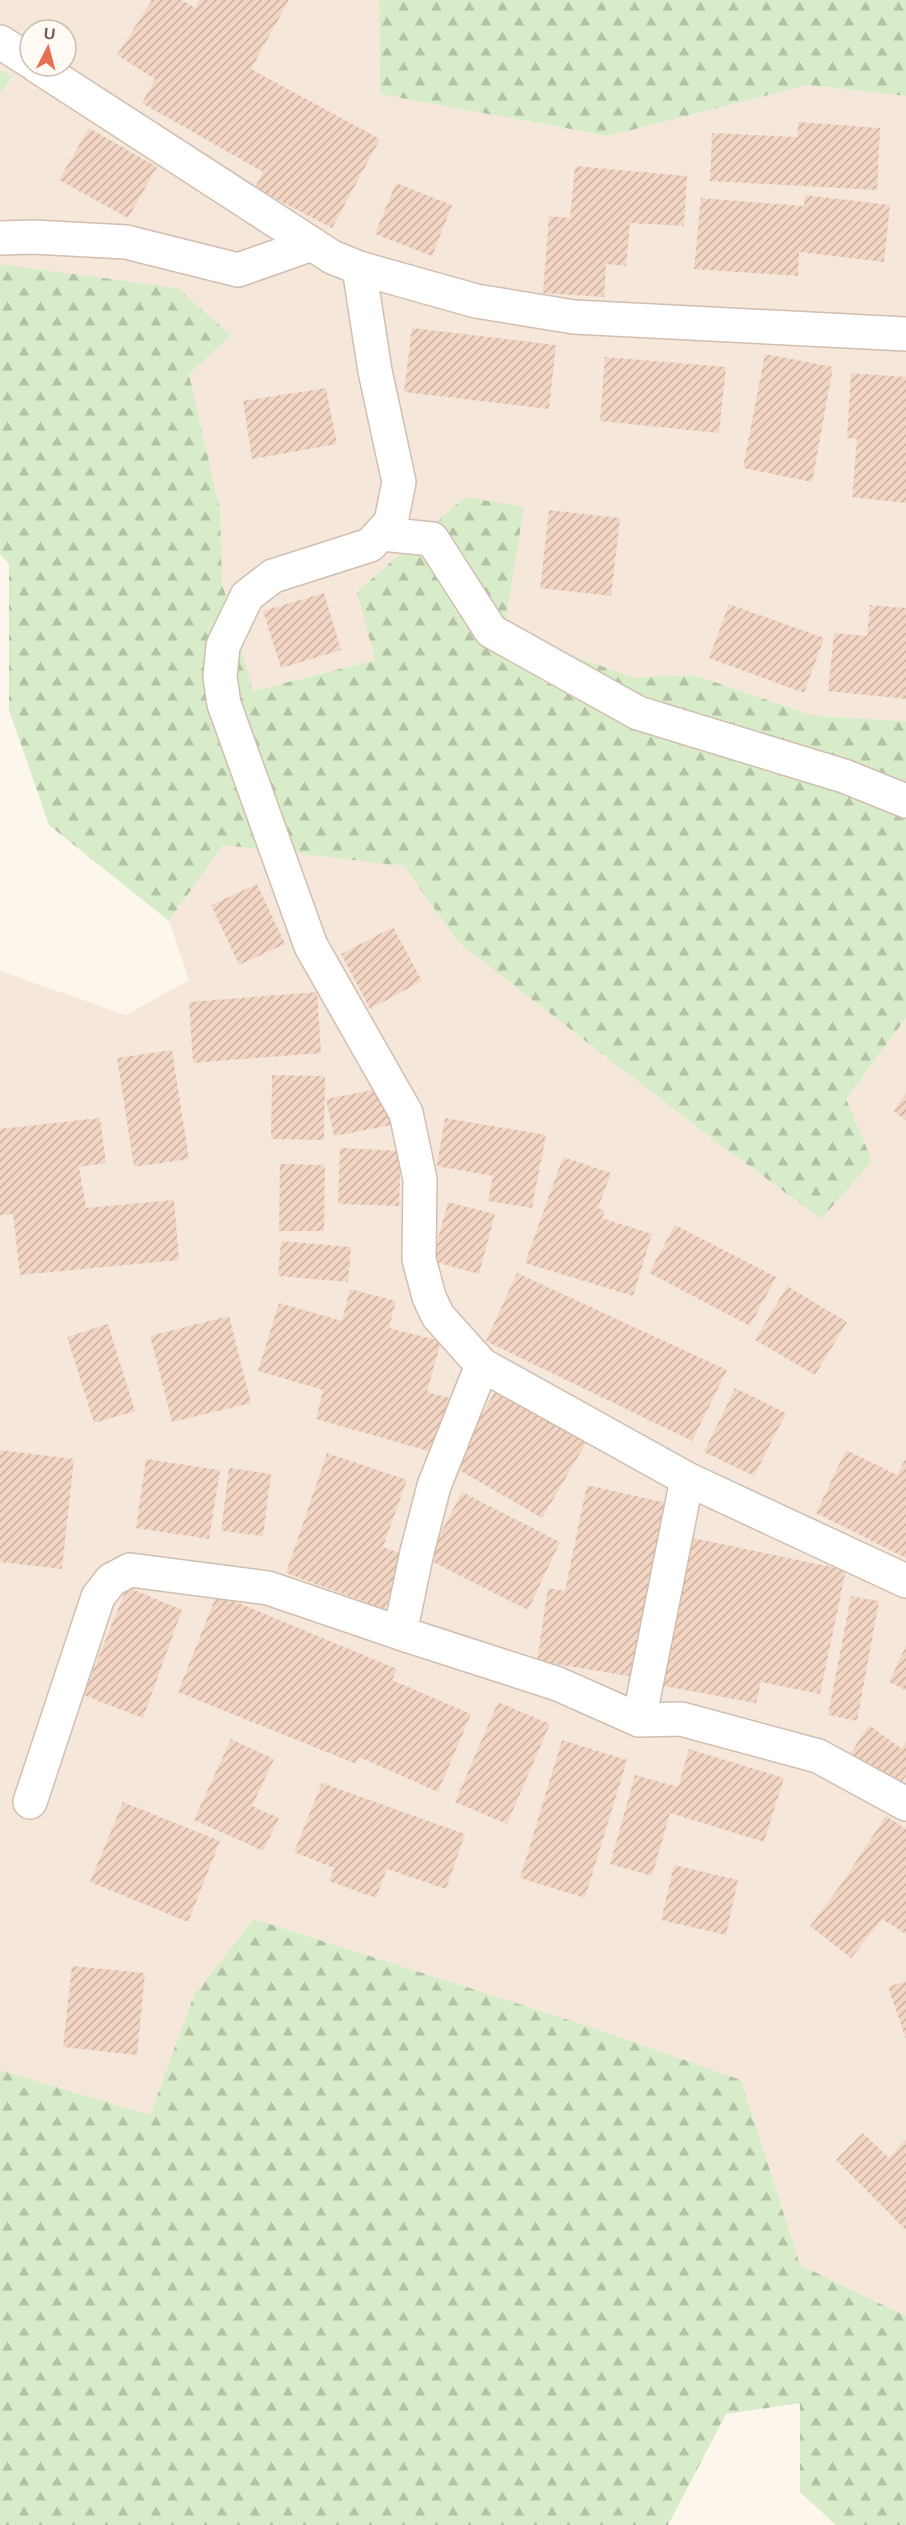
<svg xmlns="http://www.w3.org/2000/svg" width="906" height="2525" viewBox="0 0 906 2525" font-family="Arial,sans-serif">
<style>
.residential{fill:#f5e8da;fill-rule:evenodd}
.forest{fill:url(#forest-firs)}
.building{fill:url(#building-hatch)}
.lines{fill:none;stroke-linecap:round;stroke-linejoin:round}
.minor-casing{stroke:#d1beb0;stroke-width:36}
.tertiary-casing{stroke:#d1beb0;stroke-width:36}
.minor{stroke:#fff;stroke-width:33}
.tertiary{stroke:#fff;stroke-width:33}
</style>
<defs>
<pattern id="forest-firs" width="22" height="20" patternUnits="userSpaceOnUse" patternTransform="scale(1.5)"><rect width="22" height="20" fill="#d8ecc9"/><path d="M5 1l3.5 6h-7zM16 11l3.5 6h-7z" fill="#b4c2a5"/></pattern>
<pattern id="building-hatch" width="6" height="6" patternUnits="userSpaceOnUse" patternTransform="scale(1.5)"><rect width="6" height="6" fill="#f3d5c3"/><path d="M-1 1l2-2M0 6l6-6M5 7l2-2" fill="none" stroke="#cab0a1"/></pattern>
</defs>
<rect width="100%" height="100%" fill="#fdf6ec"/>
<!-- residential -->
<path class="residential" d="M0,0H379L380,94L607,136L808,85L906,96V721L814,716L694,675L640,679L375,660L252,691L222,583L220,510L189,374L177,288L0,264V93L13,76L0,70ZM30,30H66V66H30Z
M223,845L404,866L459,943L711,1138L821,1219L846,1099L906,1018V2316L800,2265L741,2080L591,2027L254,1919L194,1995L150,2115L0,2070V971L126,1015L189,980L169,921Z"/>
<!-- forest -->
<path class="forest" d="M379,0H906V96L808,85L608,136L380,94Z
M0,70L13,76L0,93Z
M0,264L177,288L231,335L189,374L220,510L222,583L253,691L375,660L357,592L465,497L524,507L504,631L635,678L694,675L814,716L906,721V1018L846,1099L872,1161L821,1219L711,1138L459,943L404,866L223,845L169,921L49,825L9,710V564L0,554Z
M254,1919L591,2027L741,2080L800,2265L906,2316V2525H836L800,2492V2403L726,2414L668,2525H0V2070L150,2115L194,1995Z"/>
<!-- building -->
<path class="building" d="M152,0H182L195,8L199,0H289L251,69L380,139L332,228L255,188L263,172L142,103L155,79L117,55Z
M798,122L880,128L877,190L710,181L712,133L797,137Z
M89,128L157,167L128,218L59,180Z
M575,166L687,176L684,226L630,223L626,266L606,264L604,297L543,293L549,216L570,218Z
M396,183L452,205L432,256L375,234Z
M805,195L890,205L884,262L799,252L798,276L694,269L701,198L804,206Z
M412,328L556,345L549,409L404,392Z
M765,354L833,367L812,482L743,468Z
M605,357L726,367L719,433L600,421Z
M851,373L906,377V503L852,497L857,439L847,438Z
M326,388L337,444L252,459L243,401Z
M549,510L620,518L611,596L540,588Z
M324,593L341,650L281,668L263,611Z
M729,604L824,638L804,693L709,658Z
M870,605L906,608V699L828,691L834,633L867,636Z
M257,884L285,944L239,965L211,905Z
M393,927L422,981L370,1009L341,954Z
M317,992L321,1053L193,1063L189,1002Z
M172,1050L189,1159L134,1167L117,1058Z
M272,1075L325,1076L324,1140L271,1139Z
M389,1087L396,1124L334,1136L326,1099Z
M906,1093V1120L893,1111Z
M100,1118L106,1163L79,1167L86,1208L174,1200L179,1260L20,1275L13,1214L0,1215V1129Z
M445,1118L546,1135L532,1208L488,1201L493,1176L437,1166Z
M340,1148L401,1151L399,1206L338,1204Z
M563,1157L611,1173L598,1208L605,1211L602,1218L652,1234L633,1296L525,1263Z
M280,1164L325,1165L324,1231H279Z
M448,1202L495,1214L479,1274L432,1261Z
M675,1225L776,1277L750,1326L649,1273Z
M281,1241L351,1247L348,1282L278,1276Z
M517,1273L727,1370L692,1441L486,1341Z
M787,1286L847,1322L815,1375L755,1340Z
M350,1289L396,1301L389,1328L441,1341L427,1392L453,1399L439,1454L316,1419L323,1390L258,1371L279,1303L342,1321Z
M229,1316L251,1403L172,1422L150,1336Z
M108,1324L135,1411L94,1423L67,1337Z
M501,1381L592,1433L542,1518L452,1466Z
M735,1388L786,1413L754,1476L704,1452Z
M0,1450L74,1459L62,1569L0,1562Z
M846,1450L897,1475L906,1458V1558L816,1513Z
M327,1453L407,1480L383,1547L405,1555L385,1609L286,1573Z
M146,1459L220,1470L209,1539L136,1528Z
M229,1468L271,1474L263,1536L221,1531Z
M587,1485L676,1505L641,1678L537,1661L548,1588L565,1591Z
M462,1492L560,1542L528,1610L427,1559Z
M683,1536L846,1570L820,1694L761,1682L756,1703L653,1684Z
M127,1587L182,1610L143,1718L83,1695Z
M217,1594L397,1669L392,1680L471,1714L438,1792L359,1757L356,1764L178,1692Z
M851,1596L879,1601L857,1721L828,1715Z
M906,1646V1690L889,1682Z
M498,1702L550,1724L507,1824L455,1802Z
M869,1725L902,1749L906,1741V1776L899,1786L850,1754Z
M231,1739L274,1759L252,1806L279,1818L263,1851L194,1820Z
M562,1740L627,1760L585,1898L520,1878Z
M689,1749L784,1778L764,1842L670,1813L652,1876L610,1864L635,1775L678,1787Z
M322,1783L465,1834L446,1889L387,1869L376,1898L329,1881L334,1868L294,1852Z
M123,1802L220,1841L188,1922L90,1882Z
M886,1816L906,1829V1934L882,1919L851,1958L810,1926L840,1886Z
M674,1865L738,1880L726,1935L661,1920Z
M72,1966L145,1973L137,2055L63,2047Z
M906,1981V2039L888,1987Z
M863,2133L889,2158L906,2139V2230L836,2160Z"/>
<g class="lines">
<!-- minor casing -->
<g class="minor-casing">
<path id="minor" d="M0,238L33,237L126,242L238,270L312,244
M359,268L375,371L399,482L391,522L370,545L273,576L247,596L223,646L220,677L224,704L311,946L406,1113L420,1179L419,1259L429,1297L438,1316L482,1365L687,1479L906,1581
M382,534L432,539L491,631L638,713L844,776L906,801
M482,1365L434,1486L417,1552L400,1633L558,1684L639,1720L681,1719L818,1756L906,1804
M639,1720L687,1479
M30,1802L98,1597L111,1580L130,1570L268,1588L400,1633"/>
</g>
<!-- tertiary casing -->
<g class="tertiary-casing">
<path id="tertiary" d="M0,42L30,61
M37,66L332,257L359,268L476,301L574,317L906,334"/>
</g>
<!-- minor -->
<use href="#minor" class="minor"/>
<!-- tertiary -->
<use href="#tertiary" class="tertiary"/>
</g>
<!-- north arrow -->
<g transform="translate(48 48) rotate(6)"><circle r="28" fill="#fffaf3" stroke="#cabbb1" stroke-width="1.5"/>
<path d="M0-4.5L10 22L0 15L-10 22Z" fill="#e76f51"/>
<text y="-9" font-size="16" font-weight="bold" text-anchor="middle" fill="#7a5c4d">U</text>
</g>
</svg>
